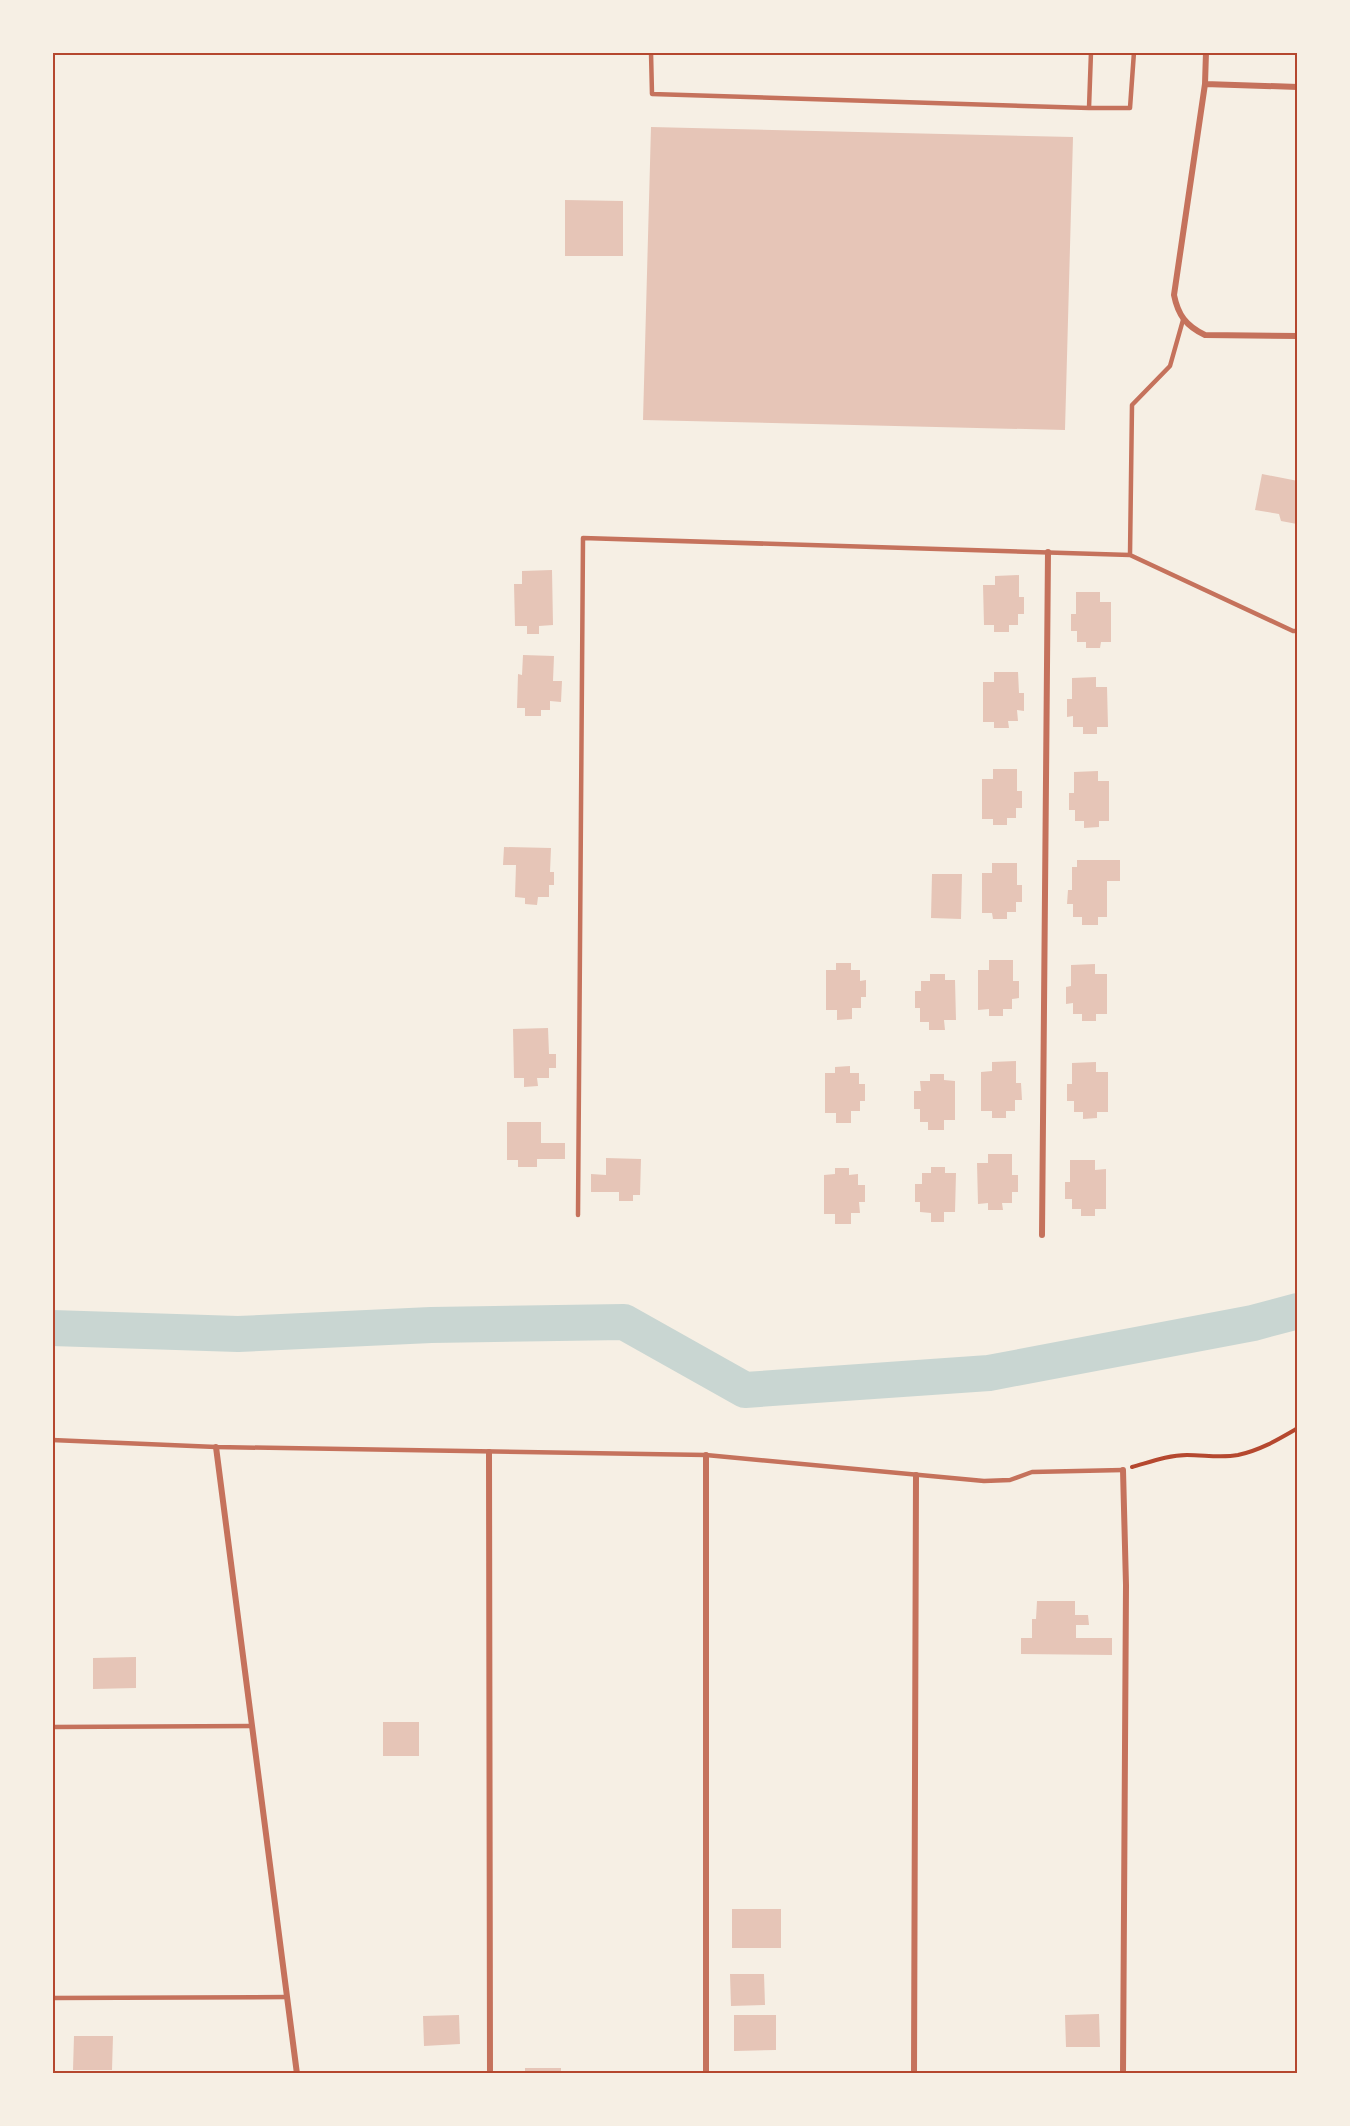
<svg xmlns="http://www.w3.org/2000/svg" width="1350" height="2126" viewBox="0 0 1350 2126" font-family="Montserrat,sans-serif">
<style>
.lines{fill:none;stroke-linecap:round;stroke-linejoin:round}
.river{stroke:#c9d6d2;stroke-width:36}
.building{fill:#e6c5b7}
.path{stroke:#b5482f;stroke-width:4}
.service{stroke:#c5725c;stroke-width:4.5}
.minor{stroke:#c5725c;stroke-width:6}
.neatline{fill:none;stroke:#b5482f;stroke-width:2}
</style>
<rect width="100%" height="100%" fill="#f6efe4"/>
<g class="lines">
<!-- river -->
<path class="river" d="M52,1328L238,1334L431,1325L624,1322L745,1390L989,1373L1253,1323L1298,1311"/>
</g>
<!-- building -->
<path class="building" d="M651,127L1073,137L1065,430L643,420Z
M565,200L623,201V256H565Z
M1262,474L1298,481L1297,524L1281,521L1279,514L1255,510Z
M552,570L553,625L539,626V634H527V626H515L514,584H522V571Z
M1019,575V597H1024V614H1018V625H1009V632H994V625H984L983,585H995V576Z
M1076,592H1100V602H1111V642H1101L1100,648H1086V642H1077V631H1071V614H1076Z
M523,655L554,656L553,681H562L561,702L550,701V710H541V716H525V708H517L518,674L522,675Z
M994,672H1018L1019,693H1024V711L1017,710L1018,721H1008L1009,728H994V722H983V682H994Z
M1096,677V687H1107L1108,727H1097V734H1083V727H1073V716L1067,717V699H1072V678Z
M993,769H1017V791H1022V808H1016V818H1007V825H993V819H982V779H993Z
M1098,771V781H1109V821H1099V827L1084,828V821H1075V810H1069V793H1074V772Z
M504,847L551,848L550,872H554V885H549V897H538L537,905L525,904V898L515,897L516,865H503Z
M1077,860H1120V881H1107V917H1098V925H1082V917H1073V904H1067L1068,890H1072V867H1077Z
M992,863H1017V885H1022V902H1016V912H1007V919H993L992,913H982V873H992Z
M932,874H962L961,919L931,918Z
M989,960H1013V981H1019V998L1012,999V1009H1003V1016H989V1009L978,1010V970H989Z
M836,963H851V970H860V981L866,980V997H861V1008H852V1019L837,1020V1010H826V970H836Z
M1095,964V974H1107V1014H1096V1021H1082V1014H1073V1003L1066,1004V987L1071,986V965Z
M930,974H945V980H955L956,1020H944L945,1030H929V1022H920V1008H915V991H921V981H930Z
M548,1028L549,1054H556V1068H549V1078H537L538,1086L524,1087V1078H514L513,1029Z
M1016,1061V1083H1021L1022,1100H1015V1111H1006V1118H992V1111H981V1072L992,1071V1062Z
M1096,1062V1072H1108V1112H1097V1118L1083,1119V1112H1074V1101H1067V1084H1072V1063Z
M850,1066V1073H859V1084H865V1101H860V1111H851V1123H836V1113H825V1073H835V1067Z
M930,1074H944V1080L955,1081V1120H944V1130H928V1122H920V1109H914V1091H921L920,1081H930Z
M507,1122H541V1143H565V1159H537V1167H518V1160H507Z
M988,1154H1012V1175H1018V1192H1012V1203H1002L1003,1210H988V1203L978,1204L977,1163H988Z
M606,1158L641,1159L640,1195H633V1201H619V1192H591V1174L606,1175Z
M1070,1160H1095V1170L1106,1169V1209H1095V1216H1081V1209H1072V1199H1065V1182H1070Z
M931,1167H945V1173H956L955,1212H944V1222H931V1213L920,1212V1202H915V1184H922V1173H931Z
M835,1168H849V1175L858,1174V1185H865V1202H859L860,1213H851V1224H835V1214H824V1175L835,1174Z
M1037,1601H1075V1615H1088L1089,1625H1076V1638H1112V1655L1021,1654V1638H1032V1619H1036Z
M136,1657V1688L93,1689V1658Z
M383,1722H419V1756H383Z
M732,1909H781V1948H732Z
M730,1974H764L765,2005L731,2006Z
M1099,2014L1100,2047H1066L1065,2015Z
M459,2015L460,2044L424,2046L423,2016Z
M734,2015H776V2050L734,2051Z
M74,2036H113L112,2070H73Z
M525,2068H561V2074H525Z"/>
<g class="lines">
<!-- path -->
<path class="path" d="M1132,1467C1150,1462 1168,1455 1187,1455C1205,1455 1221,1458 1238,1455C1261,1450 1279,1439 1298,1428"/>
<!-- service -->
<path class="service" d="M651,52L652,94L1089,108L1091,52
M1089,108H1130L1134,52
M1130,555L1293,631H1298
M578,1215L583,538L1130,555L1132,405L1170,366L1183,320
M52,1440L216,1447L706,1455L984,1481L1010,1480L1032,1472L1123,1470
M52,1727L252,1726
M52,1998L287,1997"/>
<!-- minor -->
<path class="minor" d="M1206,52L1205,84L1174,295C1178,315 1186,326 1205,335L1298,336
M1205,84L1298,87
M1042,1235L1048,552
M216,1447L297,2074
M489,1452L490,2074
M706,2074V1455
M914,2074L916,1475
M1123,2074L1126,1585L1123,1470"/>
</g>
<!-- border -->
<rect width="1350" height="2126" fill="none" stroke="#f6efe4" stroke-width="108"/>
<rect x="54" y="54" width="1242" height="2018" class="neatline"/>
</svg>
